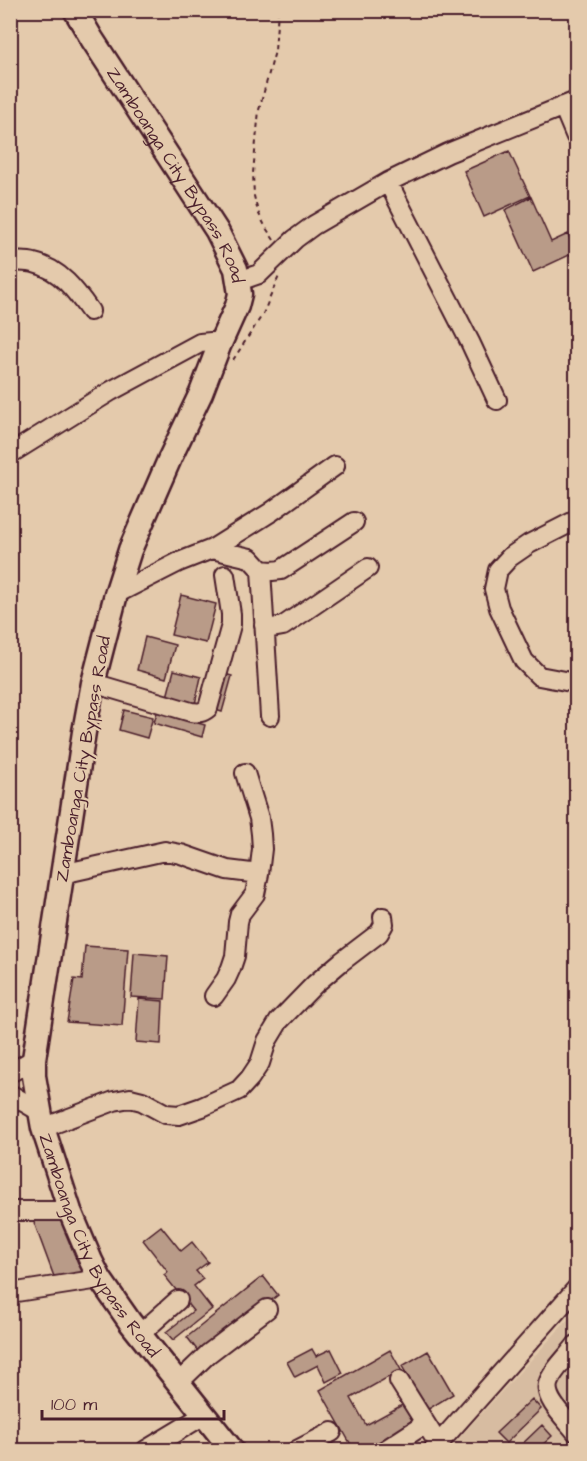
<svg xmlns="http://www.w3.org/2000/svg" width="587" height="1461" viewBox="0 0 587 1461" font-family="'Architects Daughter',sans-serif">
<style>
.built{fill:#d7bca1}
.building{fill:#b99b88;stroke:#4a1f2b;stroke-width:1.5}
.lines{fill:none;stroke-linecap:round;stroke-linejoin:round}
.minor-casing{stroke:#4a1f2b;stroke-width:22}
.major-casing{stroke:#4a1f2b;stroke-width:27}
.path{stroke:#4a1f2b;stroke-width:2;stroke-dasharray:4.5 4.5;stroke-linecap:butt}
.minor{stroke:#e4caac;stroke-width:18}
.major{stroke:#e4caac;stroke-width:22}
.labels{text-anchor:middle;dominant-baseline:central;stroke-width:4.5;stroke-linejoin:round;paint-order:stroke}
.street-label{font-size:18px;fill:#4a1f2b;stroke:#e4caac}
</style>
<rect width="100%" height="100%" fill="#e4caac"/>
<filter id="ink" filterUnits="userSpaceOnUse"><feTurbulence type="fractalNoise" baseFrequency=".0167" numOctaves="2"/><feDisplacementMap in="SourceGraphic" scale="12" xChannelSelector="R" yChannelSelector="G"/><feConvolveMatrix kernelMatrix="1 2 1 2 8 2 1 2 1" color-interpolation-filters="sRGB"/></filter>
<g filter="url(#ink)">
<!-- built -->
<path class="built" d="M576,1311V1450H448Z"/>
<!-- building -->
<path class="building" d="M509,151L530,196L484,217L464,171Z
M531,197L551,242L568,234L576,252L533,272L505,210Z
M181,595L216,604L206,643L171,635Z
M145,637L175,645L166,678L137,670Z
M174,670L201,677L195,704L167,697Z
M221,673L232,676L222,712L212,709Z
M124,710L153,717L147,738L119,730Z
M157,712L205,725L202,737L154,723Z
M85,946L128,949L122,1026L67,1022L74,979L82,980Z
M134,953L168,956L165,999L131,997Z
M139,999L163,1001L161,1044L136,1042Z
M32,1217H62L85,1278L56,1282Z
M161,1226L181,1251L192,1242L208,1262L196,1271L203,1279L194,1286L212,1309L173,1340L166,1332L193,1311L164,1275L168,1272L143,1240Z
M263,1276L278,1295L201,1355L187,1337Z
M312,1349L316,1356L331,1349L343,1373L326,1382L318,1365L295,1377L287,1362Z
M390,1350L401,1370L351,1398L366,1425L404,1404L415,1423L367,1450H354L320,1390Z
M428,1351L453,1394L427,1410L402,1366Z
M532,1399L541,1409L506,1443L496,1433Z
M542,1425L552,1436L537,1450H516Z"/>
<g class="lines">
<!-- minor casing -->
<g class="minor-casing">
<path id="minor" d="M563,106L576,137
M388,182L470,342L497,400
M10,261C18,262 27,261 34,263C60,269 76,291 90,311
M239,281L259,274L295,239L314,225L388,182L448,153L576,101
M10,454L111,391L200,343L211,342L219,346
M576,520L529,544L510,557L498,570L494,589L499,608L524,661L539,676L576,683
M212,549L250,558L261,570L272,571L281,570L354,522
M261,570L270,716
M116,594L179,562L212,549L271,512L335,466
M264,625L272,628L283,626L368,568
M93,683L191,712C199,713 202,713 208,708L231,625V614L225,575
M62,874L165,851L181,854L227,870L259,874
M214,996L226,979L231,968L235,956L238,922L240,914L255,894L259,874L262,849L261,834L259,818L245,773
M10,1073L34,1059
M10,1094L39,1111
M43,1128L114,1101L130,1098L142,1101L166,1114L179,1115L202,1107L239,1090L250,1078L260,1063L267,1041L279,1021L315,984L341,962L379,933L384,924L383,917
M10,1211H70
M10,1293L100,1279
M140,1334L178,1300
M576,1345C569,1355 551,1372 548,1384C544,1400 567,1420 576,1432
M399,1381L439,1445
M178,1383L208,1354L267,1309
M146,1450L204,1415
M297,1450L332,1432
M385,1450L425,1424
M433,1450L576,1289"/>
</g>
<!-- major casing -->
<g class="major-casing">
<g id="major">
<path id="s1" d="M75,10L92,39L217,231L236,269L240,294L237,306L219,346L201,393L170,458L130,550L116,594L93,683L84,732L34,1059V1076L43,1128L70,1211L91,1261L100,1279L130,1322L232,1450"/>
</g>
</g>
<!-- path -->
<path class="path" d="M274,240L266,228L258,212L254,196L253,173L259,110L275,51L278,10
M233,360L263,314L279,276"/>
<!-- minor -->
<use href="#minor" class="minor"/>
<!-- major -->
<use href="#major" class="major"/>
</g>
</g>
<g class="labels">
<!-- street labels -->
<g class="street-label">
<text stroke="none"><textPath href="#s1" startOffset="194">Zamboanga City Bypass Road</textPath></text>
<text transform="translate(83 759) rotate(-80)">Zamboanga City Bypass Road</text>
<text stroke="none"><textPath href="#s1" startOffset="1329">Zamboanga City Bypass Road</textPath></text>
</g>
</g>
<!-- margin -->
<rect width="587" height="1461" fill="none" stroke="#e4caac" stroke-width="36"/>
<rect x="18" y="18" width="551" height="1425" fill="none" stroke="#4a1f2b" stroke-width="2" filter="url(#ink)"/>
<!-- scale -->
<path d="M42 1410v9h182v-9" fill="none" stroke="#4a1f2b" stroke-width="3"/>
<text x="51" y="1410" font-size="18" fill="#4a1f2b" stroke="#e4caac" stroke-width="4.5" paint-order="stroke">100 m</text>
</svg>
